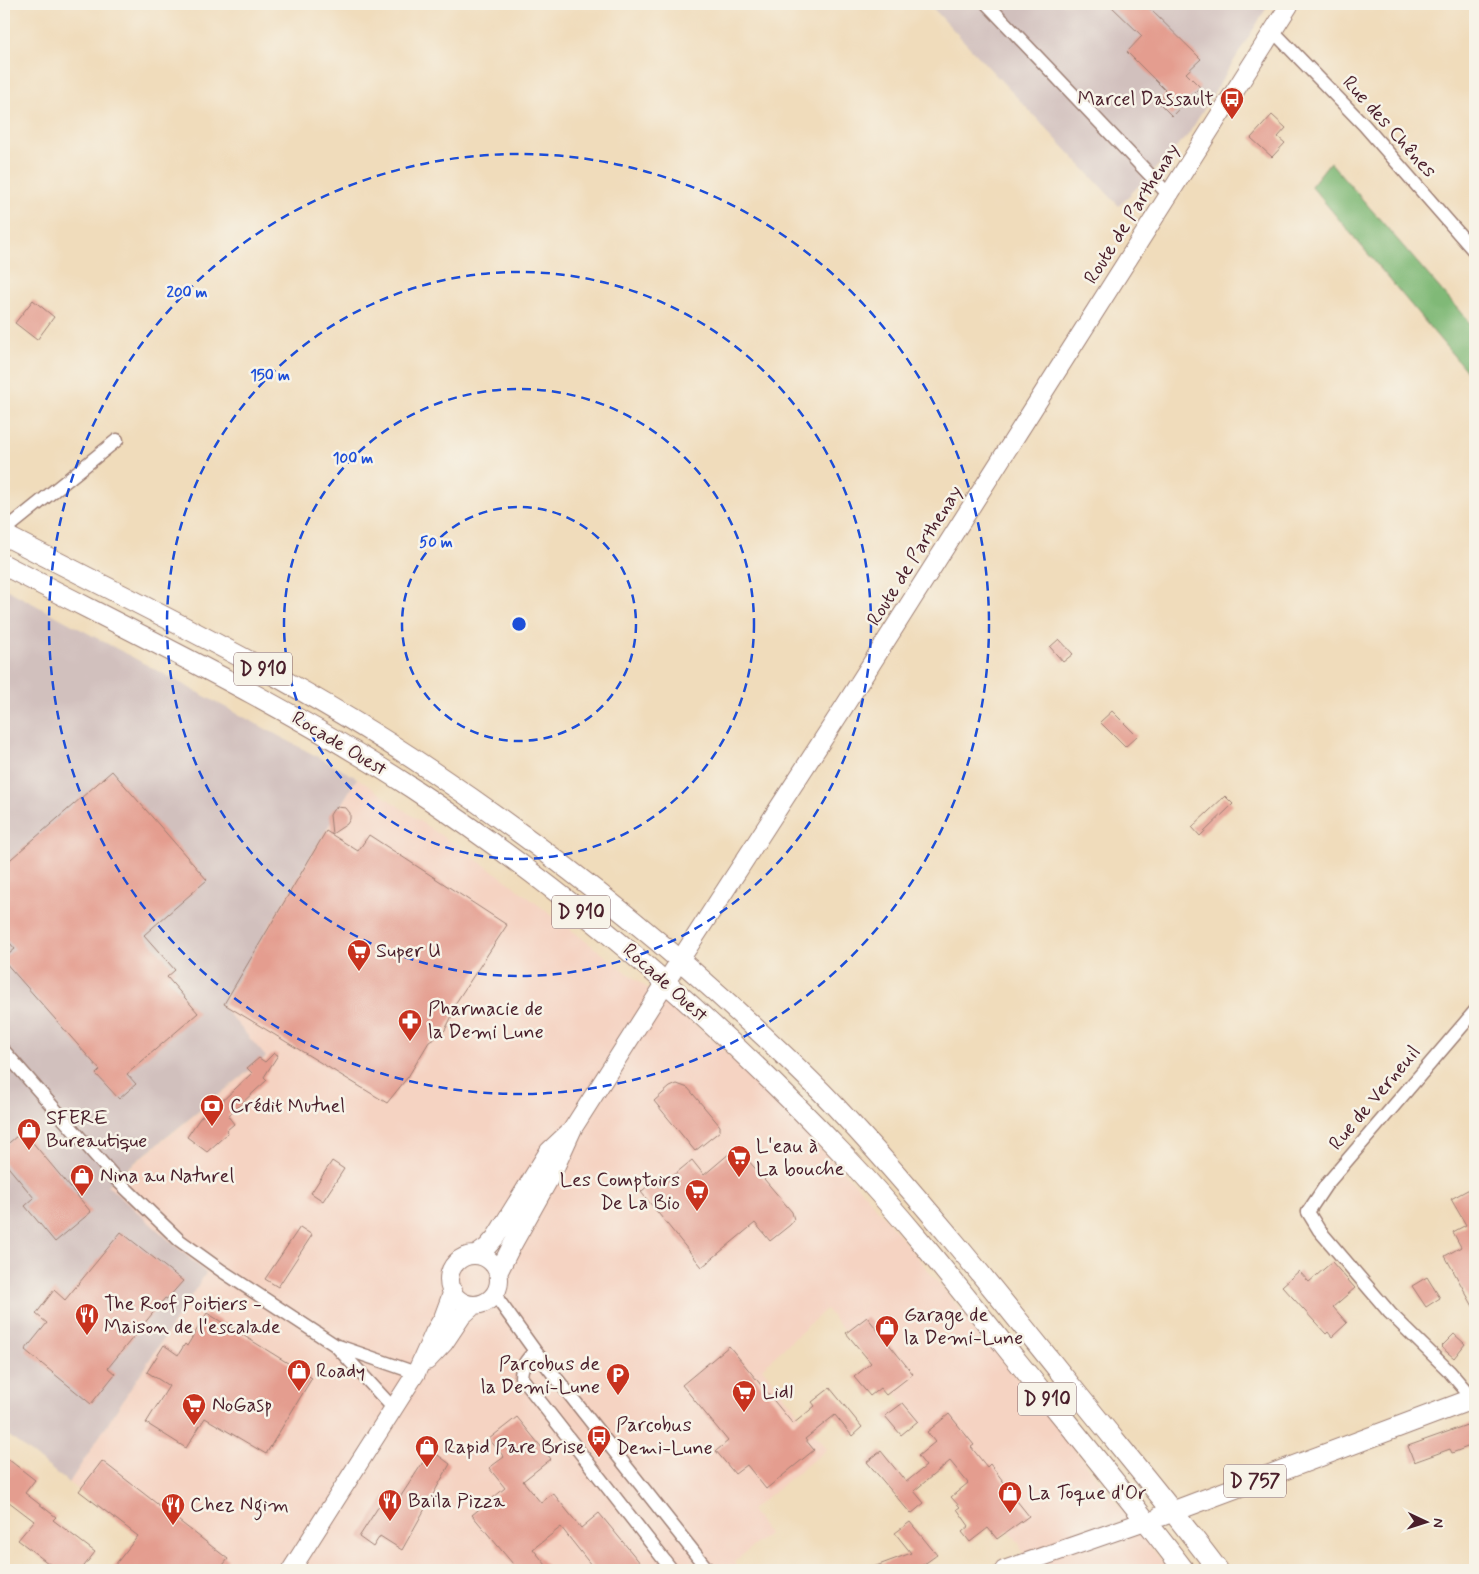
<svg xmlns="http://www.w3.org/2000/svg" width="1479" height="1574" viewBox="0 0 1479 1574" font-family="Mynerve,sans-serif">
<style>
.built{fill:#f5d3c2}
.industrial{fill:#d1c0bd}
.forest{fill:#80b977;stroke:#656c51}
.building{fill:#e49d8f}
.lines{fill:none;stroke-linecap:round;stroke-linejoin:round}
.street-casing{stroke:#9d7e73;stroke-width:15}
.secondary-casing{stroke:#9d7e73;stroke-width:20}
.primary-casing{stroke:#9d7e73;stroke-width:22}
.street{stroke:#fff;stroke-width:12}
.secondary{stroke:#fff;stroke-width:18}
.primary{stroke:#fff;stroke-width:20}
.ring{fill:none;stroke:#1d4ed8;stroke-width:2.5;stroke-dasharray:9 6}
.labels{text-anchor:middle;dominant-baseline:central;stroke-width:5;stroke-linejoin:round;paint-order:stroke}
.shield{fill:#f7f3e8;stroke:#7e5f64;stroke-width:1}
.shield-label{font-size:19px;font-weight:bold;fill:#4a1f2b}
.poi-label{font-size:20px;fill:#4a1f2b;stroke:#f7f3e8;text-anchor:start}
.street-label{font-size:20px;fill:#4a1f2b;stroke:#f7f3e8}
.centre{fill:#1d4ed8;stroke:#f7f3e8;stroke-width:2.5}
.ring-label{font-size:15px;text-anchor:middle;font-weight:bold;fill:#1d4ed8;stroke:#f7f3e8;stroke-width:5;stroke-linejoin:round;paint-order:stroke}
</style>
<rect width="100%" height="100%" fill="#f7f3e8"/>
<filter id="ink" filterUnits="userSpaceOnUse"><feTurbulence type="fractalNoise" baseFrequency=".02" numOctaves="2"/><feDisplacementMap in="SourceGraphic" scale="10" xChannelSelector="R" yChannelSelector="G"/><feConvolveMatrix kernelMatrix="1 2 1 2 8 2 1 2 1" color-interpolation-filters="sRGB"/></filter>
<filter id="wash" filterUnits="userSpaceOnUse"><feTurbulence type="fractalNoise" baseFrequency=".0096" numOctaves="4" result="noise"/><feDisplacementMap in="SourceGraphic" scale="20" xChannelSelector="R" yChannelSelector="G"/><feGaussianBlur stdDeviation="1.12" result="paint"/><feColorMatrix in="noise" values="0 0 0 0 0 0 0 0 0 0 0 0 0 0 0 0 0 1.4 0 .05"/><feComposite in="paint" operator="in"/></filter>
<g filter="url(#wash)">
<rect width="100%" height="100%" fill="#f0dcbb"/>
<!-- built -->
<path class="built" d="M357,778L499,875L709,1035L866,1195L1051,1419L1169,1570H1029L1019,1543L826,1309L762,1368L827,1449L751,1510L768,1534L734,1562L740,1570H181L69,1483L206,1273L107,1186L265,1058L222,1007Z"/>
<!-- industrial -->
<path class="industrial" d="M929,4H1269L1188,135L1119,206Z
M4,588L357,778L222,1006L266,1057L107,1185L206,1273L69,1483L4,1432Z"/>
<!-- forest -->
<path class="forest" d="M1330,162L1475,329V381L1311,186Z"/>
<g id="blocks">
<!-- building -->
<path class="building" d="M1109,4H1145L1201,59L1186,73L1200,87L1172,116L1158,102L1167,92L1127,52L1142,36Z
M1272,115L1286,128L1278,137L1285,143L1272,157L1251,138Z
M33,300L54,317L37,340L15,323Z
M1059,639L1073,654L1063,662L1050,647Z
M1112,711L1137,736L1125,747L1100,722Z
M112,771L207,880L144,935L175,970L167,977L198,1013L127,1074L136,1084L119,1099L96,1074L100,1070L4,961V958L15,949L4,936V865Z
M1225,796L1233,804L1200,836L1192,827Z
M337,807L346,808L350,813V819L347,824L332,834L330,815L333,810Z
M326,831L358,851L369,835L507,925L453,1007L451,1018L445,1030L439,1036L429,1042L408,1077L387,1103L224,1004Z
M274,1053L278,1055L264,1077L267,1080L228,1116L234,1124L227,1130L228,1133L207,1152L187,1137L200,1118L217,1104L218,1105L252,1073L247,1068L259,1058L265,1062Z
M677,1084L688,1088L720,1126V1131L695,1151L654,1101L670,1087Z
M23,1131L91,1212L55,1242L25,1206L34,1198L4,1162V1147Z
M737,1147L792,1212L794,1220L790,1225L770,1241L755,1223L702,1267L641,1192L653,1181L659,1187L692,1160L704,1175Z
M332,1161L344,1169L323,1201L311,1193Z
M1475,1186V1310L1445,1256L1461,1247L1453,1232L1466,1225L1451,1199Z
M300,1227L312,1235L278,1287L265,1279Z
M121,1232L183,1281L167,1299L165,1298L108,1368L115,1374L91,1404L25,1350L47,1323L36,1314L54,1290L65,1300Z
M1332,1262L1355,1288L1333,1307L1347,1323L1332,1337L1328,1332L1326,1334L1282,1286L1299,1271L1309,1282Z
M1427,1277L1440,1298L1426,1307L1412,1286Z
M207,1313L312,1378L266,1454L205,1418L186,1448L146,1423L169,1386L147,1372L164,1345L178,1355L185,1344L187,1346Z
M867,1317L913,1374L886,1395L880,1388L870,1396L854,1377L871,1363L846,1333Z
M1454,1334L1465,1344L1454,1358L1441,1347Z
M729,1346L793,1424L815,1406L812,1402L830,1388L862,1427L852,1436L835,1415L805,1439L814,1450L766,1489L747,1465L735,1474L716,1451L728,1441L682,1385Z
M903,1403L918,1421L901,1435L885,1416Z
M949,1414L974,1445L971,1447L987,1467L990,1464L1006,1485L1005,1486L1029,1516L997,1539L988,1528L970,1542L962,1532L969,1526L957,1509L960,1507L951,1497L968,1483L950,1461L914,1491L924,1503L911,1514L867,1462L881,1451L906,1482L926,1466L918,1456L935,1442L927,1432Z
M517,1417L551,1459L523,1481L541,1503L553,1493L581,1528L599,1513L646,1570H595L561,1527L533,1549L550,1570H518L472,1515L505,1488L489,1468L504,1457L489,1439Z
M1475,1422V1444L1452,1453L1450,1449L1414,1462L1408,1446Z
M431,1450L450,1464L402,1550L380,1536L373,1547L359,1537L386,1495L397,1502Z
M4,1456L35,1480L25,1493L56,1517L53,1520L95,1552L81,1570H57L18,1540L34,1521L4,1498Z
M102,1461L228,1559L219,1570H111L138,1536L79,1491Z
M910,1522L937,1555L916,1570H868V1569L911,1553L895,1533Z"/>
</g>
</g>
<g filter="url(#ink)">
<use href="#blocks" fill-opacity="0" stroke="#9d7e73" stroke-width="1"/>
<g class="lines">
<!-- street casing -->
<g class="street-casing">
<path id="street" d="M987,4L1169,195
M1273,31L1364,125L1475,252
M4,531L117,440
M4,1051L117,1180L179,1240L222,1271L335,1345L394,1409
M494,1294L535,1351L708,1570
M338,1346L416,1373
M535,1351C527,1359 521,1366 521,1377L672,1570
M1473,1399L1449,1371L1390,1313L1319,1230L1308,1212L1326,1185L1475,1011"/>
</g>
<!-- secondary casing -->
<g class="secondary-casing">
<path id="secondary" d="M476,1255L487,1247L495,1238L549,1151L567,1134
M449 1280a25 25 0 1 1 50 0a25 25 0 1 1-50 0Z
M498,1273L510,1249L553,1172L573,1128L680,960L842,710L1290,4
M427,1361L444,1343L462,1316L474,1305
M291,1570L416,1373L434,1333L443,1318L453,1291
M1004,1570L1145,1521"/>
</g>
<!-- primary casing -->
<g class="primary-casing">
<path id="primary" d="M4,535C148,609 296,679 430,770C545,847 654,933 754,1027C782,1053 810,1079 836,1107C919,1196 995,1291 1071,1386C1120,1447 1171,1507 1218,1570
M4,565C141,636 282,703 412,788C570,892 714,1018 844,1155C906,1220 961,1291 1017,1361C1073,1430 1130,1499 1184,1570
M1161,1516L1475,1398"/>
</g>
<!-- street -->
<use href="#street" class="street"/>
<!-- secondary -->
<use href="#secondary" class="secondary"/>
<!-- primary -->
<use href="#primary" class="primary"/>
</g>
</g>
<!-- distance rings -->
<g class="ring">
<circle cx="519" cy="624" r="117"/>
<circle cx="519" cy="624" r="235"/>
<circle cx="519" cy="624" r="352"/>
<circle cx="519" cy="624" r="470"/>
</g>
<!-- icons -->
<defs>
<g id="bus-pin" transform="scale(1.25)"><path d="M0 17L-7.5 6A9.5 9.5 0 1 1 7.5 6Z" fill="#c8321e" stroke="#f7f3e8"/><path d="M-5-6H5V4H4V6H2V4H-2V6H-4V4H-5ZM-3.5-4V0h7V-4ZM-3.5 1.2v1.5H-2V1.2ZM2 1.2v1.5H3.5V1.2Z" fill="#fff"/></g>
<g id="supermarket-pin" transform="scale(1.25)"><path d="M0 17L-7.5 6A9.5 9.5 0 1 1 7.5 6Z" fill="#c8321e" stroke="#f7f3e8"/><path d="M-6-5.5h2.5l.6 2H6L4.5 2H-2.5L-4.4-4H-6ZM-1.5 3.2a1.3 1.3 0 1 0 .1 0ZM3 3.2a1.3 1.3 0 1 0 .1 0Z" fill="#fff"/></g>
<g id="pharmacy-pin" transform="scale(1.25)"><path d="M0 17L-7.5 6A9.5 9.5 0 1 1 7.5 6Z" fill="#c8321e" stroke="#f7f3e8"/><path d="M-2-6h4v4h4v4h-4v4h-4v-4h-4v-4h4Z" fill="#fff"/></g>
<g id="bank-pin" transform="scale(1.25)"><path d="M0 17L-7.5 6A9.5 9.5 0 1 1 7.5 6Z" fill="#c8321e" stroke="#f7f3e8"/><path d="M-6-4H6V4H-6ZM0-2.3a2.3 2.3 0 1 0 0 4.6a2.3 2.3 0 1 0 0-4.6Z" fill="#fff"/></g>
<g id="shop-pin" transform="scale(1.25)"><path d="M0 17L-7.5 6A9.5 9.5 0 1 1 7.5 6Z" fill="#c8321e" stroke="#f7f3e8"/><path d="M-5-2.5h2.3a2.7 3.5 0 0 1 5.4 0H5L5.5 6h-11ZM-1.5-2.5h3a1.5 2.3 0 0 0-3 0Z" fill="#fff"/></g>
<g id="restaurant-pin" transform="scale(1.25)"><path d="M0 17L-7.5 6A9.5 9.5 0 1 1 7.5 6Z" fill="#c8321e" stroke="#f7f3e8"/><path d="M-5-6h1v4h1v-4h1v4h1v-4h1v5L-1.5 .5V6h-2V.5L-5-1ZM5-6V6H3V1.5H1.5Q1.5-4 5-6Z" fill="#fff"/></g>
<g id="parking-pin" transform="scale(1.25)"><path d="M0 17L-7.5 6A9.5 9.5 0 1 1 7.5 6Z" fill="#c8321e" stroke="#f7f3e8"/><path d="M-3.5-5.5H1a3.5 3.5 0 0 1 0 7H-1V5.5H-3.5ZM-1-3.4V-.6H.8a1.4 1.4 0 0 0 0-2.8Z" fill="#fff"/></g>
</defs>
<g fill-rule="evenodd">
<use href="#bus-pin" x="1232" y="99"/>
<use href="#supermarket-pin" x="359" y="951"/>
<use href="#pharmacy-pin" x="410" y="1021"/>
<use href="#bank-pin" x="212" y="1106"/>
<use href="#shop-pin" x="29" y="1130"/>
<use href="#supermarket-pin" x="739" y="1157"/>
<use href="#shop-pin" x="82" y="1176"/>
<use href="#supermarket-pin" x="697" y="1191"/>
<use href="#restaurant-pin" x="87" y="1315"/>
<use href="#shop-pin" x="887" y="1327"/>
<use href="#shop-pin" x="299" y="1371"/>
<use href="#parking-pin" x="618" y="1375"/>
<use href="#supermarket-pin" x="744" y="1392"/>
<use href="#supermarket-pin" x="194" y="1405"/>
<use href="#bus-pin" x="599" y="1437"/>
<use href="#shop-pin" x="427" y="1447"/>
<use href="#shop-pin" x="1010" y="1493"/>
<use href="#restaurant-pin" x="390" y="1501"/>
<use href="#restaurant-pin" x="173" y="1505"/>
</g>
<g class="labels">
<!-- shield labels -->
<g class="shield">
<rect x="234" y="652.5" width="58" height="33" rx="4"/>
<rect x="552" y="895.5" width="58" height="33" rx="4"/>
<rect x="1018" y="1382.5" width="58" height="33" rx="4"/>
<rect x="1224" y="1464.5" width="62" height="33" rx="4"/>
</g>
<g class="shield-label">
<text x="263" y="669">D 910</text>
<text x="581" y="912">D 910</text>
<text x="1047" y="1399">D 910</text>
<text x="1255" y="1481">D 757</text>
</g>
<!-- poi labels -->
<g class="poi-label">
<text x="1214" y="99" text-anchor="end">Marcel Dassault</text>
<text x="376" y="951">Super U</text>
<text x="428" y="1009">Pharmacie de<tspan x="428" dy="23">la Demi Lune</tspan></text>
<text x="230" y="1106">Crédit Mutuel</text>
<text x="46" y="1118">SFERE<tspan x="46" dy="23">Bureautique</tspan></text>
<text x="756" y="1146">L'eau à<tspan x="756" dy="23">La bouche</tspan></text>
<text x="100" y="1176">Nina au Naturel</text>
<text x="680" y="1180" text-anchor="end">Les Comptoirs<tspan x="680" dy="23">De La Bio</tspan></text>
<text x="104" y="1304">The Roof Poitiers -<tspan x="104" dy="23">Maison de l'escalade</tspan></text>
<text x="904" y="1315">Garage de<tspan x="904" dy="23">la Demi-Lune</tspan></text>
<text x="600" y="1364" text-anchor="end">Parcobus de<tspan x="600" dy="23">la Demi-Lune</tspan></text>
<text x="316" y="1371">Roady</text>
<text x="762" y="1392">Lidl</text>
<text x="212" y="1405">NoGasp</text>
<text x="616" y="1425">Parcobus<tspan x="616" dy="23">Demi-Lune</tspan></text>
<text x="444" y="1447">Rapid Pare Brise</text>
<text x="1028" y="1493">La Toque d'Or</text>
<text x="408" y="1501">Baïla Pizza</text>
<text x="190" y="1505">Chez Ngim</text>
</g>
<!-- street labels -->
<g class="street-label">
<text transform="translate(1389 127) rotate(48)">Rue des Chênes</text>
<text transform="translate(1132 214) rotate(-58)">Route de Parthenay</text>
<text transform="translate(915 556) rotate(-58)">Route de Parthenay</text>
<text transform="translate(339 744) rotate(31)">Rocade Ouest</text>
<text transform="translate(665 983) rotate(42)">Rocade Ouest</text>
<text transform="translate(1375 1098) rotate(-50)">Rue de Verneuil</text>
</g>
</g>
<circle cx="519" cy="624" r="8" class="centre"/>
<g class="ring-label">
<text x="187" y="297">200 m</text>
<text x="270" y="380">150 m</text>
<text x="353" y="463">100 m</text>
<text x="436" y="547">50 m</text>
</g>
<!-- margin -->
<rect width="1479" height="1574" fill="none" stroke="#f7f3e8" stroke-width="20"/>
<!-- north arrow -->
<g transform="translate(1426 1522) rotate(94)" stroke="#f7f3e8" stroke-width="4" paint-order="stroke">
<path d="M0-4L9 19L0 12L-9 19Z" fill="#4a1f2b"/>
<text y="-8" font-size="14" font-weight="bold" text-anchor="middle" fill="#4a1f2b">N</text>
</g>
</svg>
